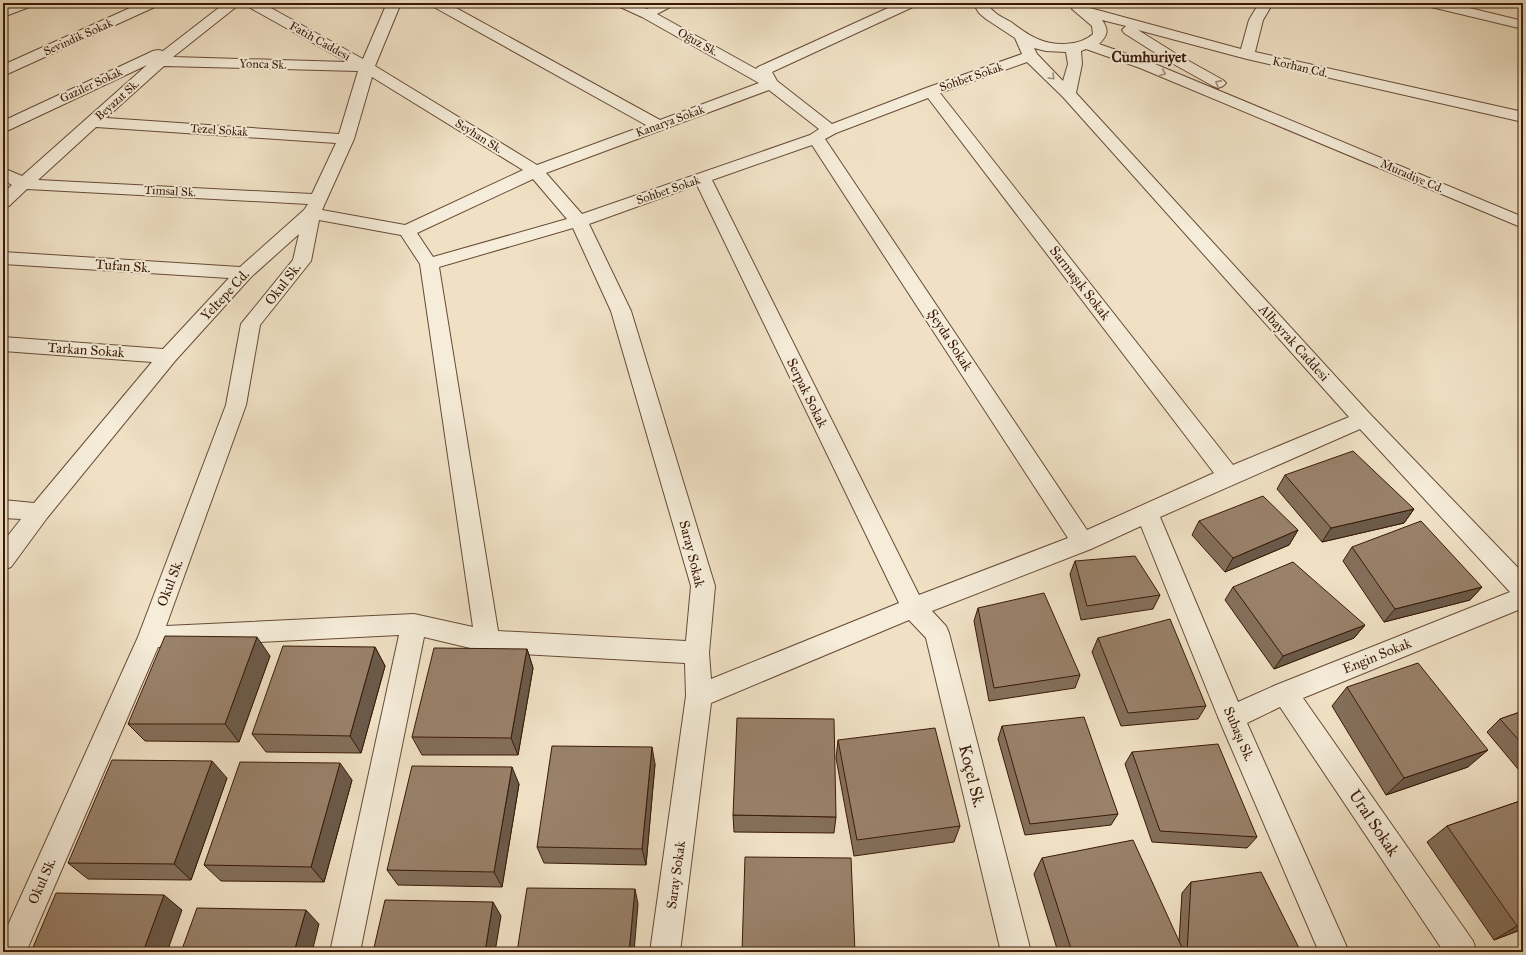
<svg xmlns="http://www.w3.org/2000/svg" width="1526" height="955" viewBox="0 0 1526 955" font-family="'IM FELL Great Primer',serif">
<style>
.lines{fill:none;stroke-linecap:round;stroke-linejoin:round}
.minor-casing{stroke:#684b36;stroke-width:2}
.minor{fill:#f5ecd9;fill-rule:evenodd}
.wall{fill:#846f5b;stroke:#3a1907}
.shaded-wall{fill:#6b5a4a;stroke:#3a1907}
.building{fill:#99816a;stroke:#3a1907}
.oneway{stroke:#a18d7a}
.labels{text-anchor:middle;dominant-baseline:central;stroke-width:4;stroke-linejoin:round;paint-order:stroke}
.far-street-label{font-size:12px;fill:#3a1907;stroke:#f5ecd9}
.street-label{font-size:14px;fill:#3a1907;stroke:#f5ecd9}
.far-district-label{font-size:15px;font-weight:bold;fill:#3a1907;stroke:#f5ecd9}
.near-street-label{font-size:17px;fill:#3a1907;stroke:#f5ecd9}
</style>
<rect width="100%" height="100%" fill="#f0e1c5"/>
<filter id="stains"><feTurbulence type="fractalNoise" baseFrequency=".005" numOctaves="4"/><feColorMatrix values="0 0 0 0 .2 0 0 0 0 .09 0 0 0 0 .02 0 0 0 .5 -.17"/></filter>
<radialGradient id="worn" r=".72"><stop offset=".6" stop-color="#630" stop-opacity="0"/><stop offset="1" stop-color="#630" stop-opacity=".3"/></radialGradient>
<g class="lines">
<!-- minor casing -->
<g class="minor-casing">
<path id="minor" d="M15,3H34L32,6L3,17V8Z
M141,3H159L157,6L3,76V65Z
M225,3H241L173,57L347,62L247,6L245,3H262L363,59L387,3H401L375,66L537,165L646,125L432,6L430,3H447L660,120L759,83L642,17L618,6L616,3H634L647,9L657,3H674L672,6L657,14L756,69L758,67L899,3H917L915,6L772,72L777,81L832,124L926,88L1022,54L1015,38L986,19L979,13L973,3H987C992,13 1002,17 1011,22C1020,29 1029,36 1040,40C1056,46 1080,46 1093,34L1092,26L1072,9L1074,6L1079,5L1241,49L1249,20L1259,3H1273L1263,20L1255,52L1523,112V122L1247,59L1138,30L1178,55L1223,80L1226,83L1223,86L1218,88L1213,86L1168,61L1124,33L1122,30L1126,26L1102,20C1109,30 1108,35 1099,44L1150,62L1523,217V228L1140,68L1086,49L1081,51L1082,64L1076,93L1370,414L1523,573V608L1303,698L1473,941L1477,952H1444L1280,707L1247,723L1349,952H1319L1218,717L1141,526L1091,549L932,611L946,626L949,633L1031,952H1001L926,638L909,620L711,703L680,952H650L686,696L685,663L487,652L424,637L360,952H330L399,635L158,647L26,952H3V936L138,637L226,405L241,324L293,260L299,234L251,277L175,361L47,518L11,567L3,570V542L21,519L3,518V500L34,503L152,362L3,351V337L163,349L229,278L3,264V252L240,267L304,210L308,204L27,189L9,206L3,207V193L12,185L3,180V168L22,176L147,65L9,130L3,132V121L153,51L158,50L163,51ZM1034,48L1046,51L1066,52L1068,64L1063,81L1037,54ZM1027,62L1063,97L1349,417L1233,465L940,93ZM164,66L358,71L339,134L106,118ZM372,77L523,170L405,225L322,210L354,139ZM769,90L819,129L810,135L582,214L546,173ZM928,98L1214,473L1087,530L825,139L836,133ZM96,127L336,143L312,194L38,180ZM812,145L1068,538L919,595L712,180ZM533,179L567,219L433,257L417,233ZM697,185L899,603L711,679L709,653L715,586L631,311L589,224ZM319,220L401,235L420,264L473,627L414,614L166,626L246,405L260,325L311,261ZM573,228L611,311L691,586L686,641L498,631L439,267ZM1360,429L1510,592L1276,685L1238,702L1160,517Z
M1425,3H1449L1523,21V29L1427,6Z"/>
</g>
<!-- minor -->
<use href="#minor" class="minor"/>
</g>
<!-- wall -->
<path class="wall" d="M1285,475L1414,509L1404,523L1322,542L1277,489Z
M1199,521L1298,530L1289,545L1225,572L1192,535Z
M1352,547L1482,587L1470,600L1384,622L1343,561Z
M1075,561L1160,595L1153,609L1081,620L1070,574Z
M1233,587L1365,625L1354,638L1274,669L1225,600Z
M978,608L1080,675L1075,688L989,701L974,621Z
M1098,638L1206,706L1198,719L1121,726L1092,652Z
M375,647L385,666L361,753L266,752L252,734Z
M527,649L533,668L518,755H422L412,737Z
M270,656L239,742L145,741L128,724Z
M1347,687L1468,767L1386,795L1332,706Z
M1523,711V775L1487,732L1500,719Z
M1002,726L1118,814L1111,825L1025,835L998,739Z
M838,740L960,826L954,842L854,856L836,758Z
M1132,752L1257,837L1247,848L1152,842L1125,764Z
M655,764L646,865L544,863L537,847Z
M227,778L191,880L88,879L68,863Z
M352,780L324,882L221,881L204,865Z
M519,784L502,887L398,885L387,870Z
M1523,800V929L1494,940L1427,842L1447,826Z
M733,815L836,817L834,833L734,832Z
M1042,858L1179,942L1182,893L1191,882L1301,952H1058L1034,874Z"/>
<!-- shaded-wall -->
<path class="shaded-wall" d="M1414,509L1404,523L1322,542L1331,528Z
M1298,530L1289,545L1225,572L1233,558Z
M1482,587L1470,600L1384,622L1395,609Z
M1365,625L1354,638L1274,669L1283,656Z
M257,637L270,656L239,742L225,724Z
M375,647L385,666L361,753L350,736Z
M527,649L533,668L518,755L511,738Z
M652,747L655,764L646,865L642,849Z
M1488,750L1468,767L1386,795L1404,778Z
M212,761L227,778L191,880L174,864Z
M340,763L352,780L324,882L311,867Z
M512,767L519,784L502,887L494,872Z
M635,889L638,904L634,952H629Z
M164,895L182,910L167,952H143Z
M493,902L501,916L495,952H485Z
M306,910L319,924L312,952H294Z
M1523,924V929L1494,940L1517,926Z"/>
<!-- building -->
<path class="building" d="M1353,451L1414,509L1331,528L1285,475Z
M1263,496L1298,530L1233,558L1199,521Z
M1421,521L1482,587L1395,609L1352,547Z
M1135,556L1160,595L1087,606L1075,561Z
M1293,562L1365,625L1283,656L1233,587Z
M1044,593L1080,675L994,688L978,608Z
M1170,619L1206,706L1128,713L1098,638Z
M165,636L257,637L225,724H128Z
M283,646L375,647L350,736L252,734Z
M434,648L527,649L511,738L412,737Z
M1418,663L1488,750L1404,778L1347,687Z
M1523,711V745L1500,719Z
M1084,717L1118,814L1030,824L1002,726Z
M737,718L834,719L836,817L733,815Z
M935,728L960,826L857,840L838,740Z
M1218,744L1257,837L1160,831L1132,752Z
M552,746L652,747L642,849L537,847Z
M112,760L212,761L174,864L68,863Z
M240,762L340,763L311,867L204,865Z
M412,766L512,767L494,872L387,870Z
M1523,800V924L1517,926L1447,826Z
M1133,840L1184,952H1072L1042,858Z
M745,857L851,858L855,952H742Z
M1261,872L1301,952H1187L1191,882Z
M527,888L635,889L629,952H517Z
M56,893L164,895L143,952H31Z
M385,900L493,902L485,952H373Z
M197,908L306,910L294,952H181Z"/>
<!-- one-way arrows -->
<defs><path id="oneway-chevron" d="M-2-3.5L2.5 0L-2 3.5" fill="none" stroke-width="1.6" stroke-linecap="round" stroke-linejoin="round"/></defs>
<g class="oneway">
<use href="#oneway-chevron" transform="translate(1163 73) rotate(23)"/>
<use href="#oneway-chevron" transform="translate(1052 77) rotate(45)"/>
<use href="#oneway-chevron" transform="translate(1218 83) rotate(-151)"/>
</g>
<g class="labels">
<!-- far-street labels -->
<g class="far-street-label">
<text transform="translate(78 37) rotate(-24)">Sevindik Sokak</text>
<text transform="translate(320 41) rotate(29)">Fatih Caddesi</text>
<text transform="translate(698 42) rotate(29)">Oğuz Sk.</text>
<text transform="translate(263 64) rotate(2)">Yonca Sk.</text>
<text transform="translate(1300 67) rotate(13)">Korhan Cd.</text>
<text transform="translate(971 77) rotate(-19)">Sohbet Sokak</text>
<text transform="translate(91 85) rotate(-25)">Gaziler Sokak</text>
<text transform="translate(117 100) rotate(-42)">Beyazıt Sk.</text>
<text transform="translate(670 121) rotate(-20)">Kanarya Sokak</text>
<text transform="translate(219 130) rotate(4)">Tezel Sokak</text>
<text transform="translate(479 136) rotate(32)">Seyhan Sk.</text>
<text transform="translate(1412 176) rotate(23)">Muradiye Cd.</text>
<text transform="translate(668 190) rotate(-19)">Sohbet Sokak</text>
<text transform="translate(170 191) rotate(3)">Timsal Sk.</text>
</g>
<!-- street labels -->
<g class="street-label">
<text transform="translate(123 266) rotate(4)">Tufan Sk.</text>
<text transform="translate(1080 283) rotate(52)">Sarmaşık Sokak</text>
<text transform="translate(283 284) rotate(-52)">Okul Sk.</text>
<text transform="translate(225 295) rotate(-47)">Yeltepe Cd.</text>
<text transform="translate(950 340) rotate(57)">Şeyda Sokak</text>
<text transform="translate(1294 343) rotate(48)">Albayrak Caddesi</text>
<text transform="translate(86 350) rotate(4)">Tarkan Sokak</text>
<text transform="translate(807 393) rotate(64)">Serpak Sokak</text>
<text transform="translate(692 554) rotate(76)">Saray Sokak</text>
<text transform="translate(170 583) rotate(-69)">Okul Sk.</text>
<text transform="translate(1377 656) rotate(-22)">Engin Sokak</text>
<text transform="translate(1239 734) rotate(67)">Subaşı Sk.</text>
<text transform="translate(676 875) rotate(-82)">Saray Sokak</text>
<text transform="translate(42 881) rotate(-66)">Okul Sk.</text>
</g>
<!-- far-district labels -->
<g class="far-district-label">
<text x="1149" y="57">Cumhuriyet</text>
</g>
<!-- near-street labels -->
<g class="near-street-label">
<text transform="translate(972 776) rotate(76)">Koçel Sk.</text>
<text transform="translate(1374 823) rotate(56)">Ural Sokak</text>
</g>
</g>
<!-- margin -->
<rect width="1526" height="955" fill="none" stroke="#f0e1c5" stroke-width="16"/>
<rect x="4" y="4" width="1518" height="947" fill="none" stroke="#3a1907" stroke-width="2"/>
<rect x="8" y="8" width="1510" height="939" fill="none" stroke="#3a1907"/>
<rect width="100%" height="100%" filter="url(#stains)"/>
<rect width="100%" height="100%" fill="url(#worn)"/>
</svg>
